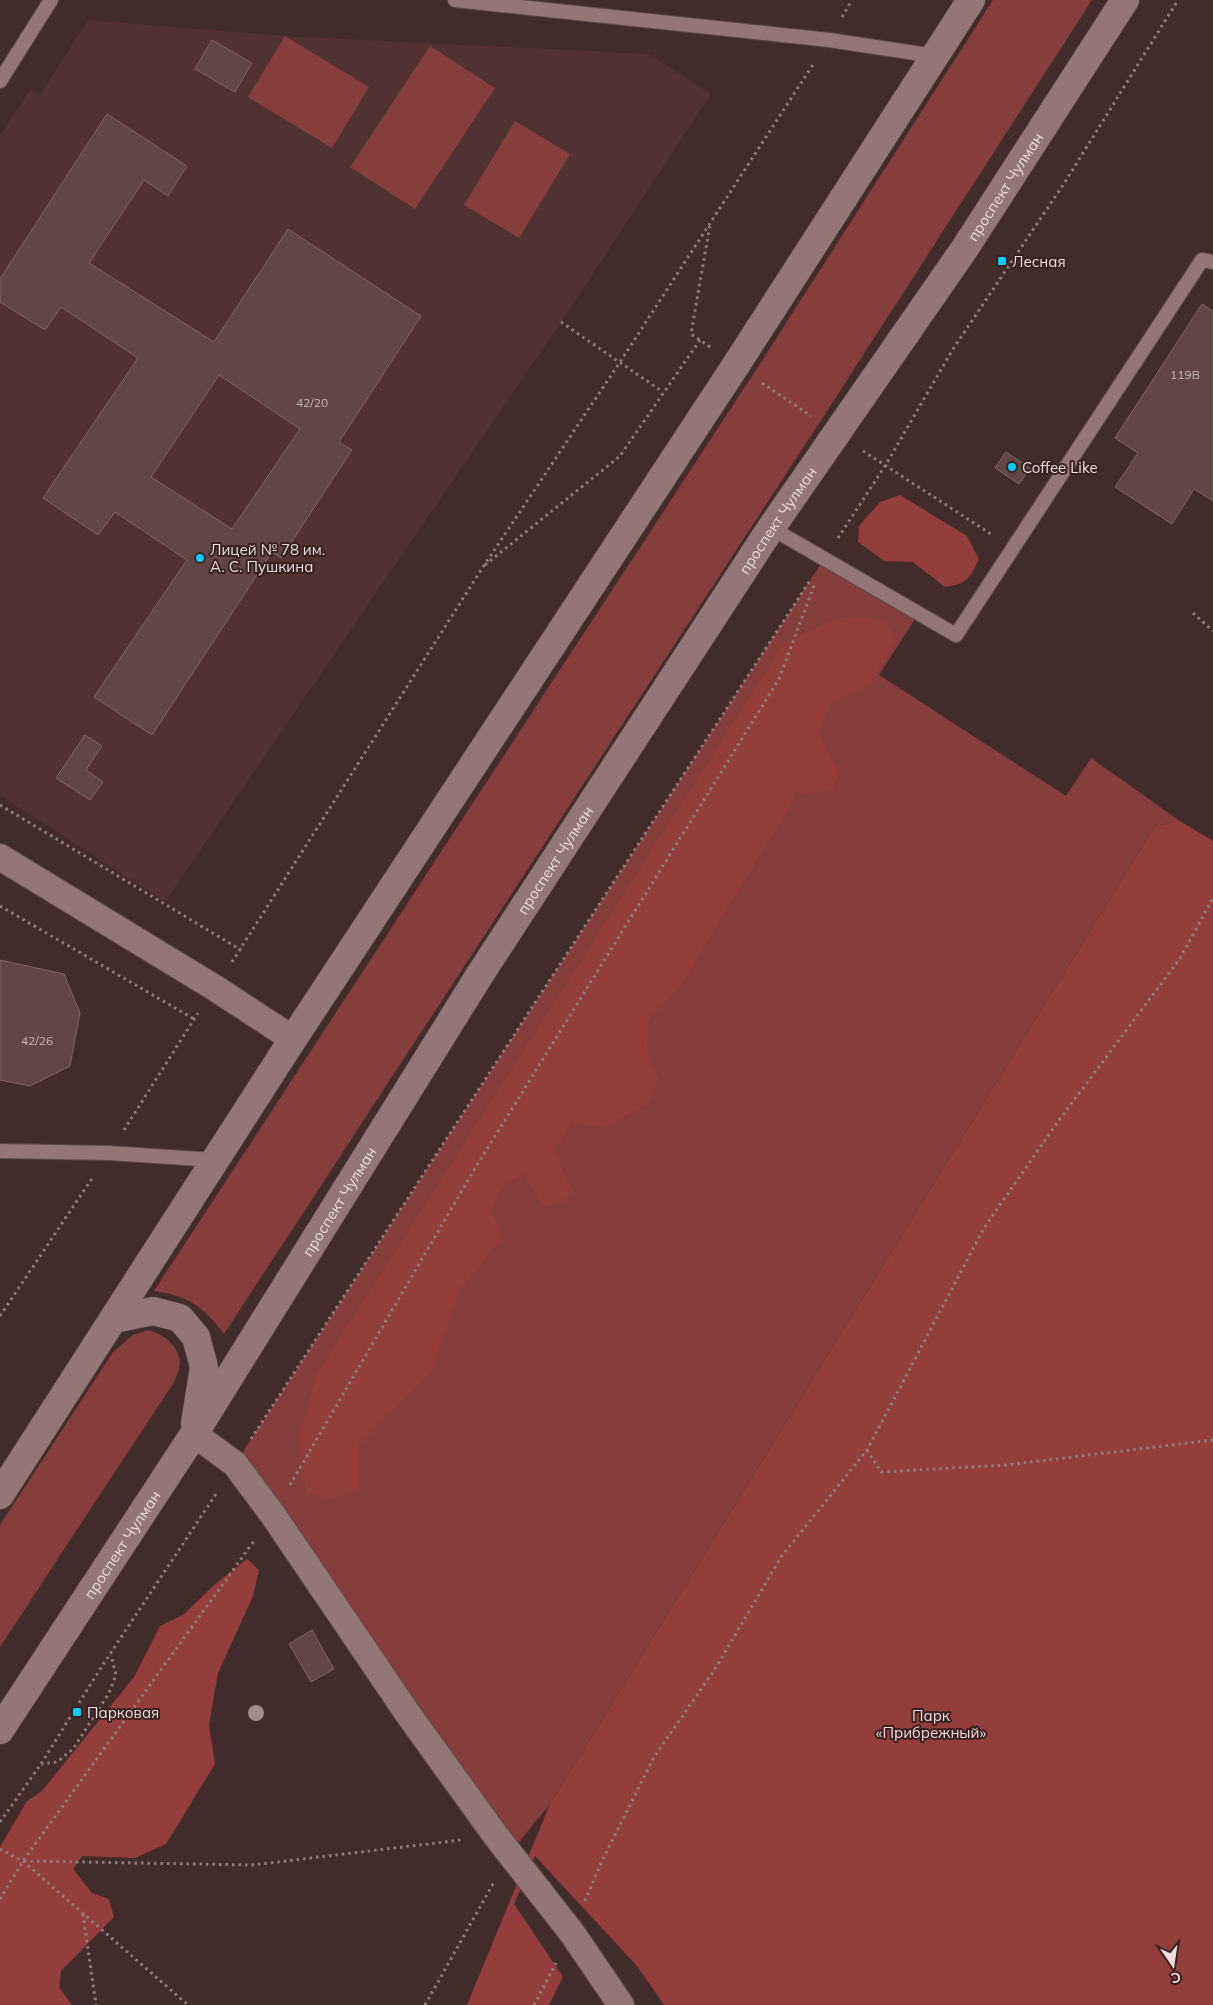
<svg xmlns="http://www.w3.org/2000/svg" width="1213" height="2005" viewBox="0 0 1213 2005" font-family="Mulish,sans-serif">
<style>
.built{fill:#503230}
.green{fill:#863e3c}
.forest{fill:#933d3c}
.building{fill:#604746;stroke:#806664;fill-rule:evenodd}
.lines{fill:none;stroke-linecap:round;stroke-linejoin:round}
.lane-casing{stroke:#5b4847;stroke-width:16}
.street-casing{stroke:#5b4847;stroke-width:28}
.secondary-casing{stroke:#5b4847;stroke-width:29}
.path{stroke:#907d7c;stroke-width:3;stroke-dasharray:2.5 4;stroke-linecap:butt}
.lane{stroke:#927775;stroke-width:14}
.street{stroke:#927775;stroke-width:26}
.secondary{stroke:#927775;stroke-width:28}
.tree{fill:#a38b89}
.poi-dot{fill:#08cbfa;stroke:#382220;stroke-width:2}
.labels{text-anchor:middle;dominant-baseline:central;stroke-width:4;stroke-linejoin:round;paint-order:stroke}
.number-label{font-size:12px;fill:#c9b8b6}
.street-label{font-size:15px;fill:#ecdddc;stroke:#382220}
.poi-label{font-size:15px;fill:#ecdddc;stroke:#382220;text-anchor:start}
.park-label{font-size:15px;fill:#f3d9d7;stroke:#382220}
</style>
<rect width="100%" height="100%" fill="#422c2a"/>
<!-- built -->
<path class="built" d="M88,20L285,36L649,54L711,94L561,322L165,902L0,795V135L30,90L40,95Z"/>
<!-- green -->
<path class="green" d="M993,0H1092L820,422L224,1334C203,1306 189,1296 154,1291L752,376Z
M285,36L369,87L332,148L248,97Z
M430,46L495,88L415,209L350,167Z
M515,121L570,154L519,238L464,205Z
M824,559L919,613L879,675L1066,796L1091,758L1180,821L1155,826L550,1804L510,1853L235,1464Z
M148,1330C163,1334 179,1345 180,1363C180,1369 176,1377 174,1382L0,1647V1525L113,1352L133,1335Z"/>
<!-- forest -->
<path class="forest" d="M900,495L967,536L979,559C970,578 967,584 945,587L913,562L884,561L858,542L859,526L880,502Z
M871,617L892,627L895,642L870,684L832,702L817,732L839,772L833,790L797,794L682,984L649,1019L647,1048L658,1079L649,1103L606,1127L571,1124L555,1149L562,1170L574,1190L562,1203L542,1206L524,1174L500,1188L492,1210L502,1239L460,1289L433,1368L358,1446V1488L334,1499L306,1493L300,1435L316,1375L783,645L836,618Z
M1180,821L1213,841V2005H664L637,1966L535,1856L514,1904L563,1977L549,2005H467L550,1804L1155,826Z
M247,1559L259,1570L253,1596L218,1673L209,1725L215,1764L166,1844L135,1858L82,1856L73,1869L92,1893L109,1899L114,1917L61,1971L59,1987L72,2005H0V1847L27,1801L42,1791L134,1677L160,1626L183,1615L214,1585Z"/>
<!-- building -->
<path class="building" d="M212,40L252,63L235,92L195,69Z
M107,114L187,166L168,196L144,180L89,263L214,342L288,229L421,316L339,442L352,450L281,558L272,552L152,735L94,697L187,560L115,512L98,535L43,498L138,358L61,307L45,330L0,302V279ZM219,375L300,429L232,529L151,477Z
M1202,304L1213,311V501L1194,489L1172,524L1115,487L1138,453L1115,438Z
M1006,452L1030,468L1019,484L995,468Z
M85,735L102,746L86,770L103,782L90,800L56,778Z
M0,960L64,974L80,1013L70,1066L30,1086L0,1080Z
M312,1630L334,1669L311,1682L289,1644Z"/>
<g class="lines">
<!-- lane casing -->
<g class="lane-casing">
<path id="lane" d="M455,0L829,40L935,56
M0,81L51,0
M771,528L956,635L1202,260L1213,262
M0,1151L109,1153L215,1160"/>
</g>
<!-- street casing -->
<g class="street-casing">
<path id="street" d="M0,857L215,988L293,1039
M194,1434L235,1464L273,1515L408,1714L496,1836L572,1933L621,2005"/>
</g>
<!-- secondary casing -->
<g class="secondary-casing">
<g id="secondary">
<path d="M114,1319L153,1311L180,1318L196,1337L204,1367L195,1423"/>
<path d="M0,1495L293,1039L736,365L971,0"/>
<path id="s1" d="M0,1730L194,1434L479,976L771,528L965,248L1125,0"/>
</g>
</g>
<!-- path -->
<path class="path" d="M842,17L852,0
M561,322L663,392
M710,347L691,334L710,225
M762,383L811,416
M863,451L994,536
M838,538L885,466L953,349L1065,182L1178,0
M485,565L620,456L700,340
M1193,613L1213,631
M0,805L241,950
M0,906L194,1019
M232,962L483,567L620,362L814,63
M124,1130L198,1013
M0,1316L93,1177
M251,1439L811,579
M867,1450L881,1472L1006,1465L1213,1440
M290,1485L474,1170L779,679L815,583
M41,1764L57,1762L73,1749L109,1693L116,1675L111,1655
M0,1822L41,1764L102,1666L218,1491
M0,1849L23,1861L188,2005
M24,1861L252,1865L461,1840
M0,1899L23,1861L254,1541
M585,1901L601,1863L654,1757L715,1669L781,1557L867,1450L984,1228L1059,1120L1179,960L1213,898
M83,1914L96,2005
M425,2005L494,1882
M534,2005L556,1963"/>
<!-- lane -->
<use href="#lane" class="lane"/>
<!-- street -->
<use href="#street" class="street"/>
<!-- secondary -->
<use href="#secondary" class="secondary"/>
</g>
<!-- trees -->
<circle class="tree" cx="256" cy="1713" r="8"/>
<!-- markers -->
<g class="poi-dot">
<rect x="997" y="256" width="10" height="10" rx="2.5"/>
<circle cx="1012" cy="467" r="5"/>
<circle cx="200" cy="558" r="5"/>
<rect x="72" y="1707" width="10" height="10" rx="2.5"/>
</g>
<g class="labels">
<!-- number labels -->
<g class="number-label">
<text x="1185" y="374">119В</text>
<text x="312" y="402">42/20</text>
<text x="37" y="1040">42/26</text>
</g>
<!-- street labels -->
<g class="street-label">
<text stroke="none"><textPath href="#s1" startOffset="1842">проспект Чулман</textPath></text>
<text stroke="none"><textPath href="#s1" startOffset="1438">проспект Чулман</textPath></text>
<text stroke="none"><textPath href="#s1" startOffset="1032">проспект Чулман</textPath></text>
<text stroke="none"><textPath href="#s1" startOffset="628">проспект Чулман</textPath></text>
<text stroke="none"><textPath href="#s1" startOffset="222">проспект Чулман</textPath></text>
</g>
<!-- poi labels -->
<g class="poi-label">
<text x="1012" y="261">Лесная</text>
<text x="1022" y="467">Coffee Like</text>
<text x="210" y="549">Лицей № 78 им.<tspan x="210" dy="17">А. С. Пушкина</tspan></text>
<text x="87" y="1712">Парковая</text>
</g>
<!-- park labels -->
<g class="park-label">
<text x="931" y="1715">Парк<tspan x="931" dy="17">«Прибрежный»</tspan></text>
</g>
</g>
<!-- north arrow -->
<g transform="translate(1173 1965) rotate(167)" stroke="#382220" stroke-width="4" paint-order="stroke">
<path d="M0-4L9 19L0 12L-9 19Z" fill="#ecdddc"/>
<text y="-8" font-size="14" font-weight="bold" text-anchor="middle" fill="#ecdddc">С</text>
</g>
</svg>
